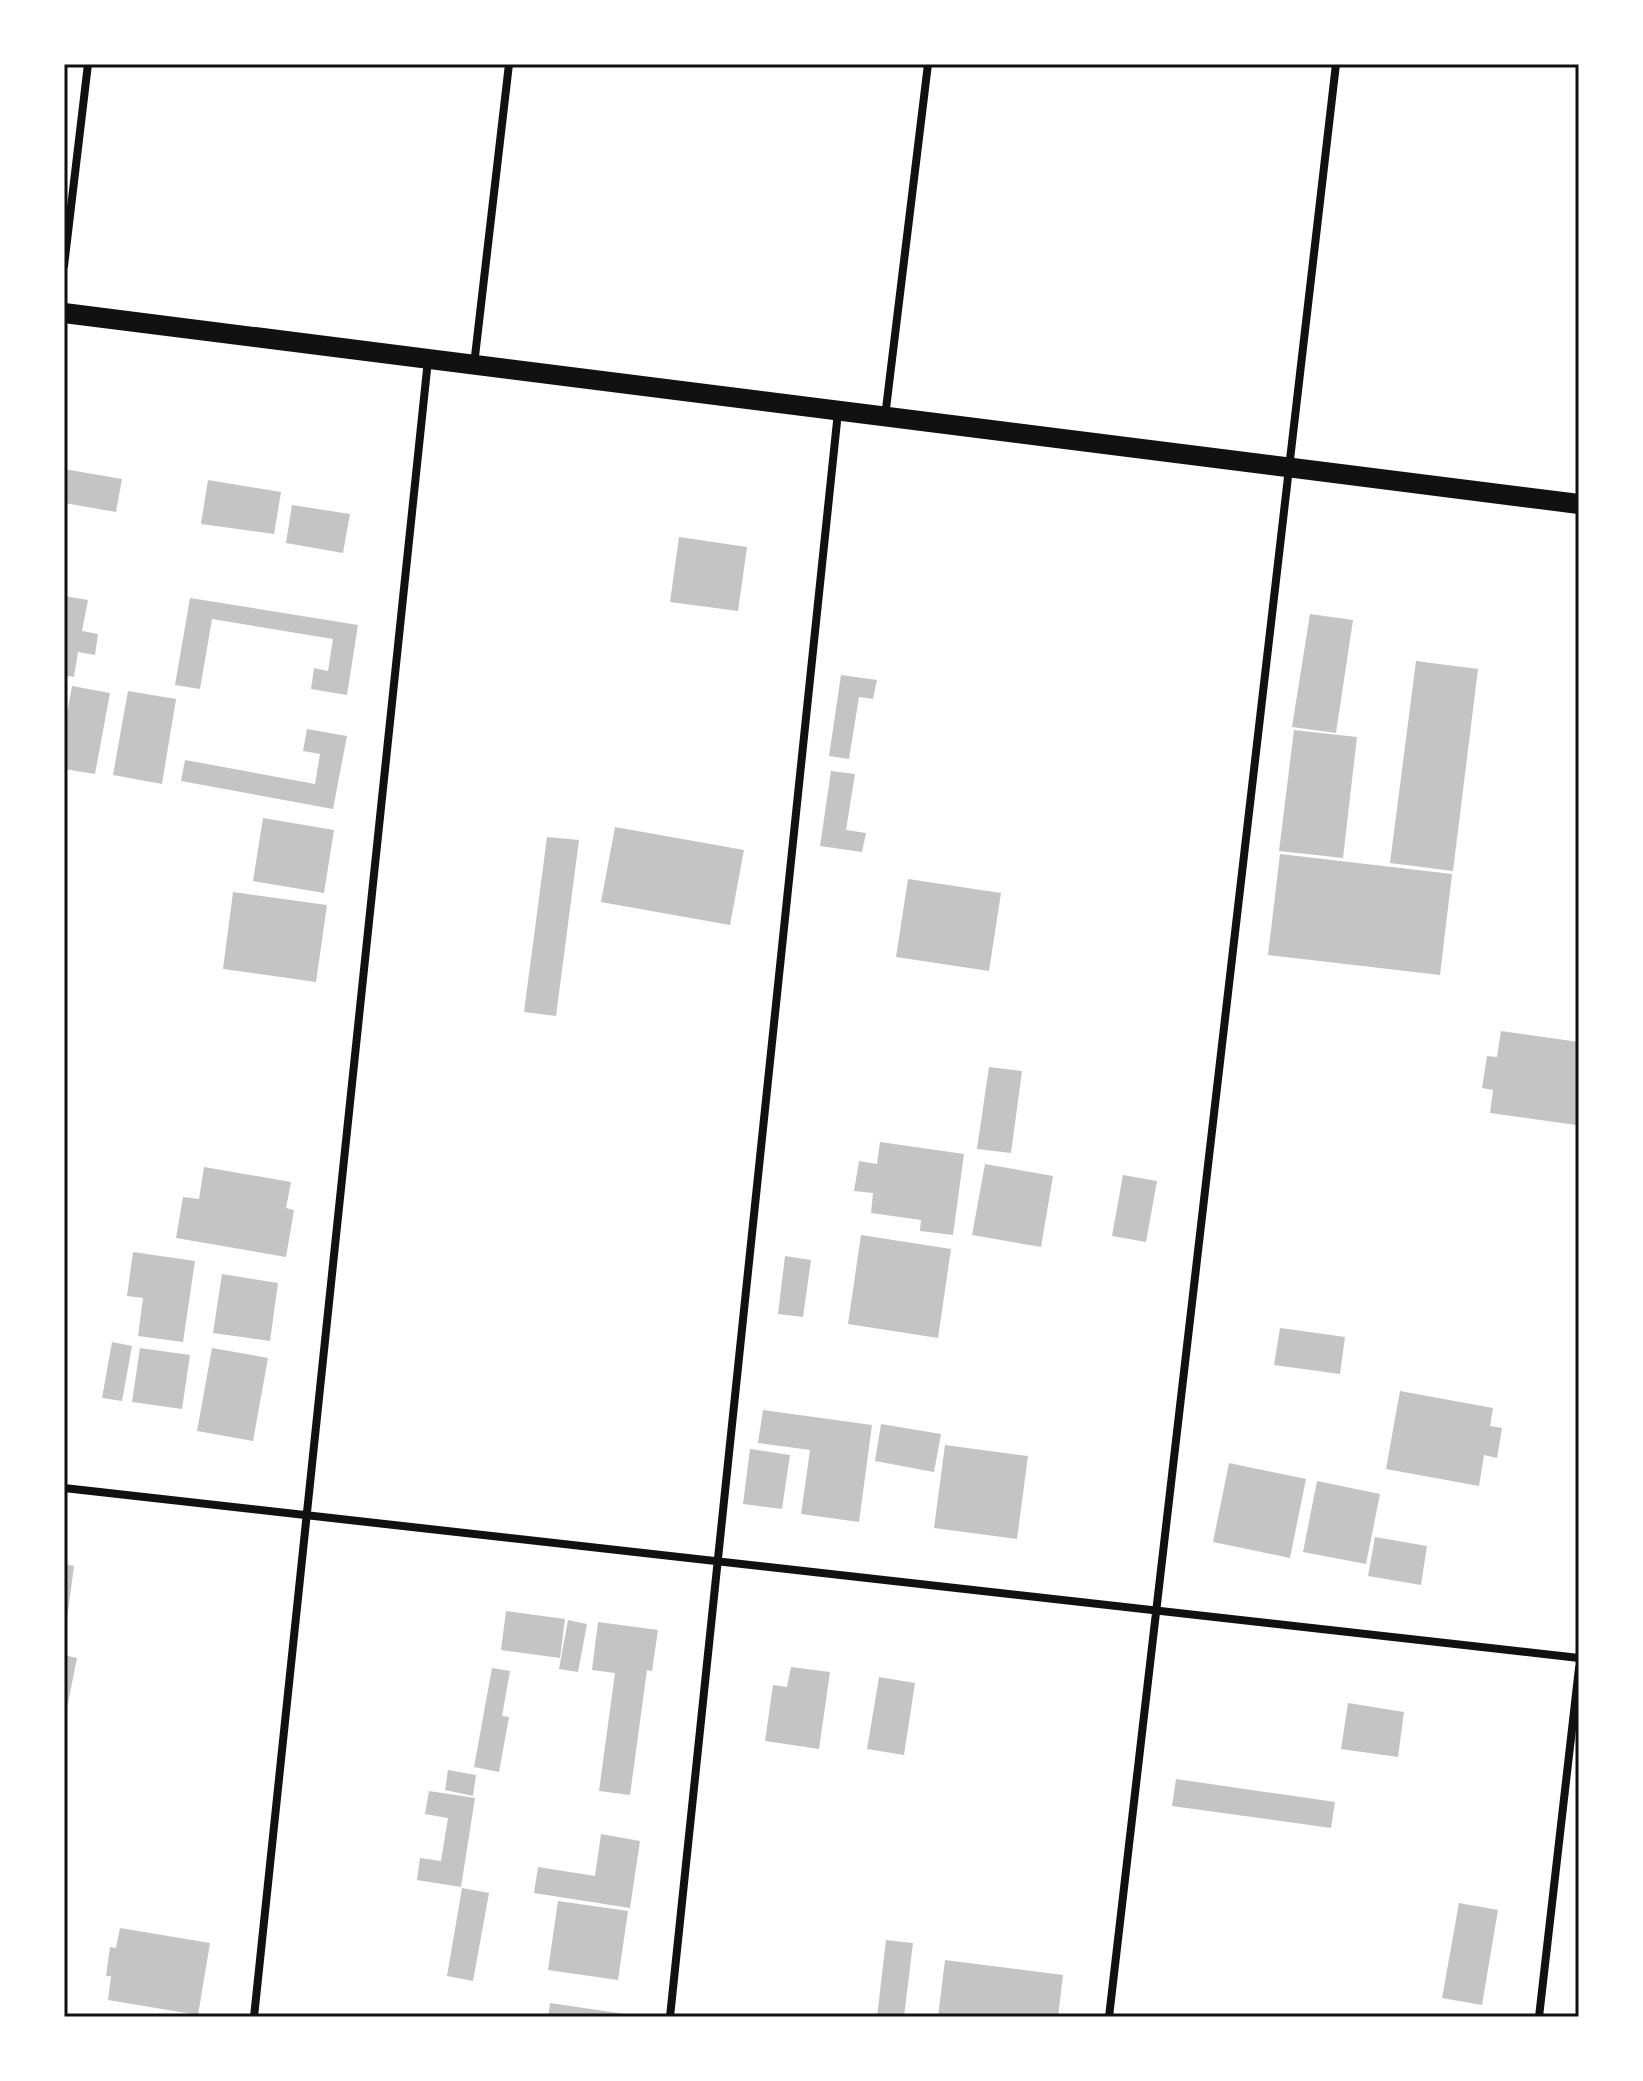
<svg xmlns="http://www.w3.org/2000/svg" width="1643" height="2081" viewBox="0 0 1643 2081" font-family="Helvetica,sans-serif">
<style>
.building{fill:#c4c4c4}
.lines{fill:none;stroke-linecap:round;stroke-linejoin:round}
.minor{stroke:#111;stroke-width:8}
.primary{stroke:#111;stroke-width:20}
.neatline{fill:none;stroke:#111;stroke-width:3}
</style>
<rect width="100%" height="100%" fill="#fff"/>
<!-- building -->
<path class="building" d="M64,469L122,479L116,512L64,503Z
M208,480L281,492L274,534L201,524Z
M292,505L350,514L343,553L286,543Z
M679,537L747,547L738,611L670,602Z
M64,596L88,600L82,631L98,634L95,655L78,652L74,677L64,675Z
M190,598L358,625L347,695L311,689L314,668L328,671L333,639L212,619L200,689L175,685Z
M1310,614L1353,620L1336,733L1292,727Z
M1416,661L1478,669L1453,871L1390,863Z
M841,675L877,680L873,699L859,697L849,759L829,756Z
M72,686L110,693L95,774L64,769V730Z
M128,691L176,699L162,784L113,775Z
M307,729L347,736L333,809L181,781L185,760L315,784L320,754L303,751Z
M1294,730L1357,737L1343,858L1279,851Z
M831,771L855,774L846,830L866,833L862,852L820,846Z
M263,818L334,830L324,893L253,881Z
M615,827L744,850L730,925L601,902Z
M547,837L579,840L556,1016L524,1012Z
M1280,854L1452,874L1440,975L1268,955Z
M908,879L1001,893L989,971L896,957Z
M233,892L327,905L316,982L223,969Z
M1501,1031L1579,1042L1576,1125L1490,1113L1493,1090L1482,1088L1487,1056L1497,1057Z
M989,1067L1022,1071L1011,1153L977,1149Z
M880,1142L964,1154L953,1235L920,1231L921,1220L871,1213L873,1193L854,1191L859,1161L877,1164Z
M985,1164L1053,1176L1041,1247L972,1235Z
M204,1167L291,1182L286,1208L294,1210L286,1257L176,1238L183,1197L199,1199Z
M1123,1175L1157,1181L1146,1242L1112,1236Z
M861,1235L951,1249L938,1338L848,1324Z
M133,1252L195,1261L183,1342L138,1336L143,1298L127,1296Z
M785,1256L811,1260L803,1317L778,1314Z
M222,1274L278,1283L270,1341L213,1333Z
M1280,1328L1345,1337L1340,1374L1274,1365Z
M112,1342L132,1346L122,1401L102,1398Z
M140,1348L190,1355L182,1409L132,1402Z
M212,1348L268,1358L253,1441L197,1431Z
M1400,1391L1493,1408L1490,1426L1502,1428L1497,1458L1484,1455L1479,1486L1386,1469Z
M763,1410L872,1425L859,1522L801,1514L810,1450L758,1443Z
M881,1424L941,1434L934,1472L875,1461Z
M945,1445L1028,1456L1017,1539L934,1528Z
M750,1449L790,1455L782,1509L743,1504Z
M1229,1463L1306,1479L1290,1558L1213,1542Z
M1317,1481L1380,1494L1366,1564L1303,1552Z
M1375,1537L1427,1546L1421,1585L1368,1576Z
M64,1564L74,1566L66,1626H64Z
M506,1611L565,1619L560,1658L501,1650Z
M568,1620L587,1624L578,1672L559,1669Z
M598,1622L658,1630L652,1671L647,1670L630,1795L599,1791L615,1673L592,1670Z
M64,1655L77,1658L65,1718H64Z
M791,1667L830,1672L819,1749L765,1741L773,1685L787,1687Z
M492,1668L510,1671L502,1716L509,1717L499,1772L474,1767Z
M879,1677L915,1683L904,1755L867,1749Z
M1348,1703L1404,1712L1398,1757L1341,1749Z
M448,1770L476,1775L473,1796L445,1790Z
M1176,1779L1335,1802L1331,1828L1172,1806Z
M429,1791L475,1798L461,1887L417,1880L420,1858L441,1861L448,1818L425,1814Z
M601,1834L640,1841L630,1908L534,1893L538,1867L595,1876Z
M462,1888L489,1893L473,1981L447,1976Z
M558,1901L628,1911L618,1980L548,1970Z
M1459,1903L1498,1910L1482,2005L1442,1998Z
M120,1928L210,1943L198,2015L108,2000L111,1976H106L110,1947L116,1948Z
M886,1940L913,1943L904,2017H877Z
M945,1960L1063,1975L1058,2017H938Z
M550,2003L625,2014V2017H548Z"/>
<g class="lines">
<!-- minor -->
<path class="minor" d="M64,266L88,64
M474,365L509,64
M885,417L928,64
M64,1488L1579,1658
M254,2017L428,360
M670,2017L838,412
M1109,2017L1336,64
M1539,2017L1579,1668"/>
<!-- primary -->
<path class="primary" d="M64,313L1579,504"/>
</g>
<!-- border -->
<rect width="1643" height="2081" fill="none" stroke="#ffffff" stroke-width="132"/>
<rect x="66" y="66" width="1511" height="1949" class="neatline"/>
</svg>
